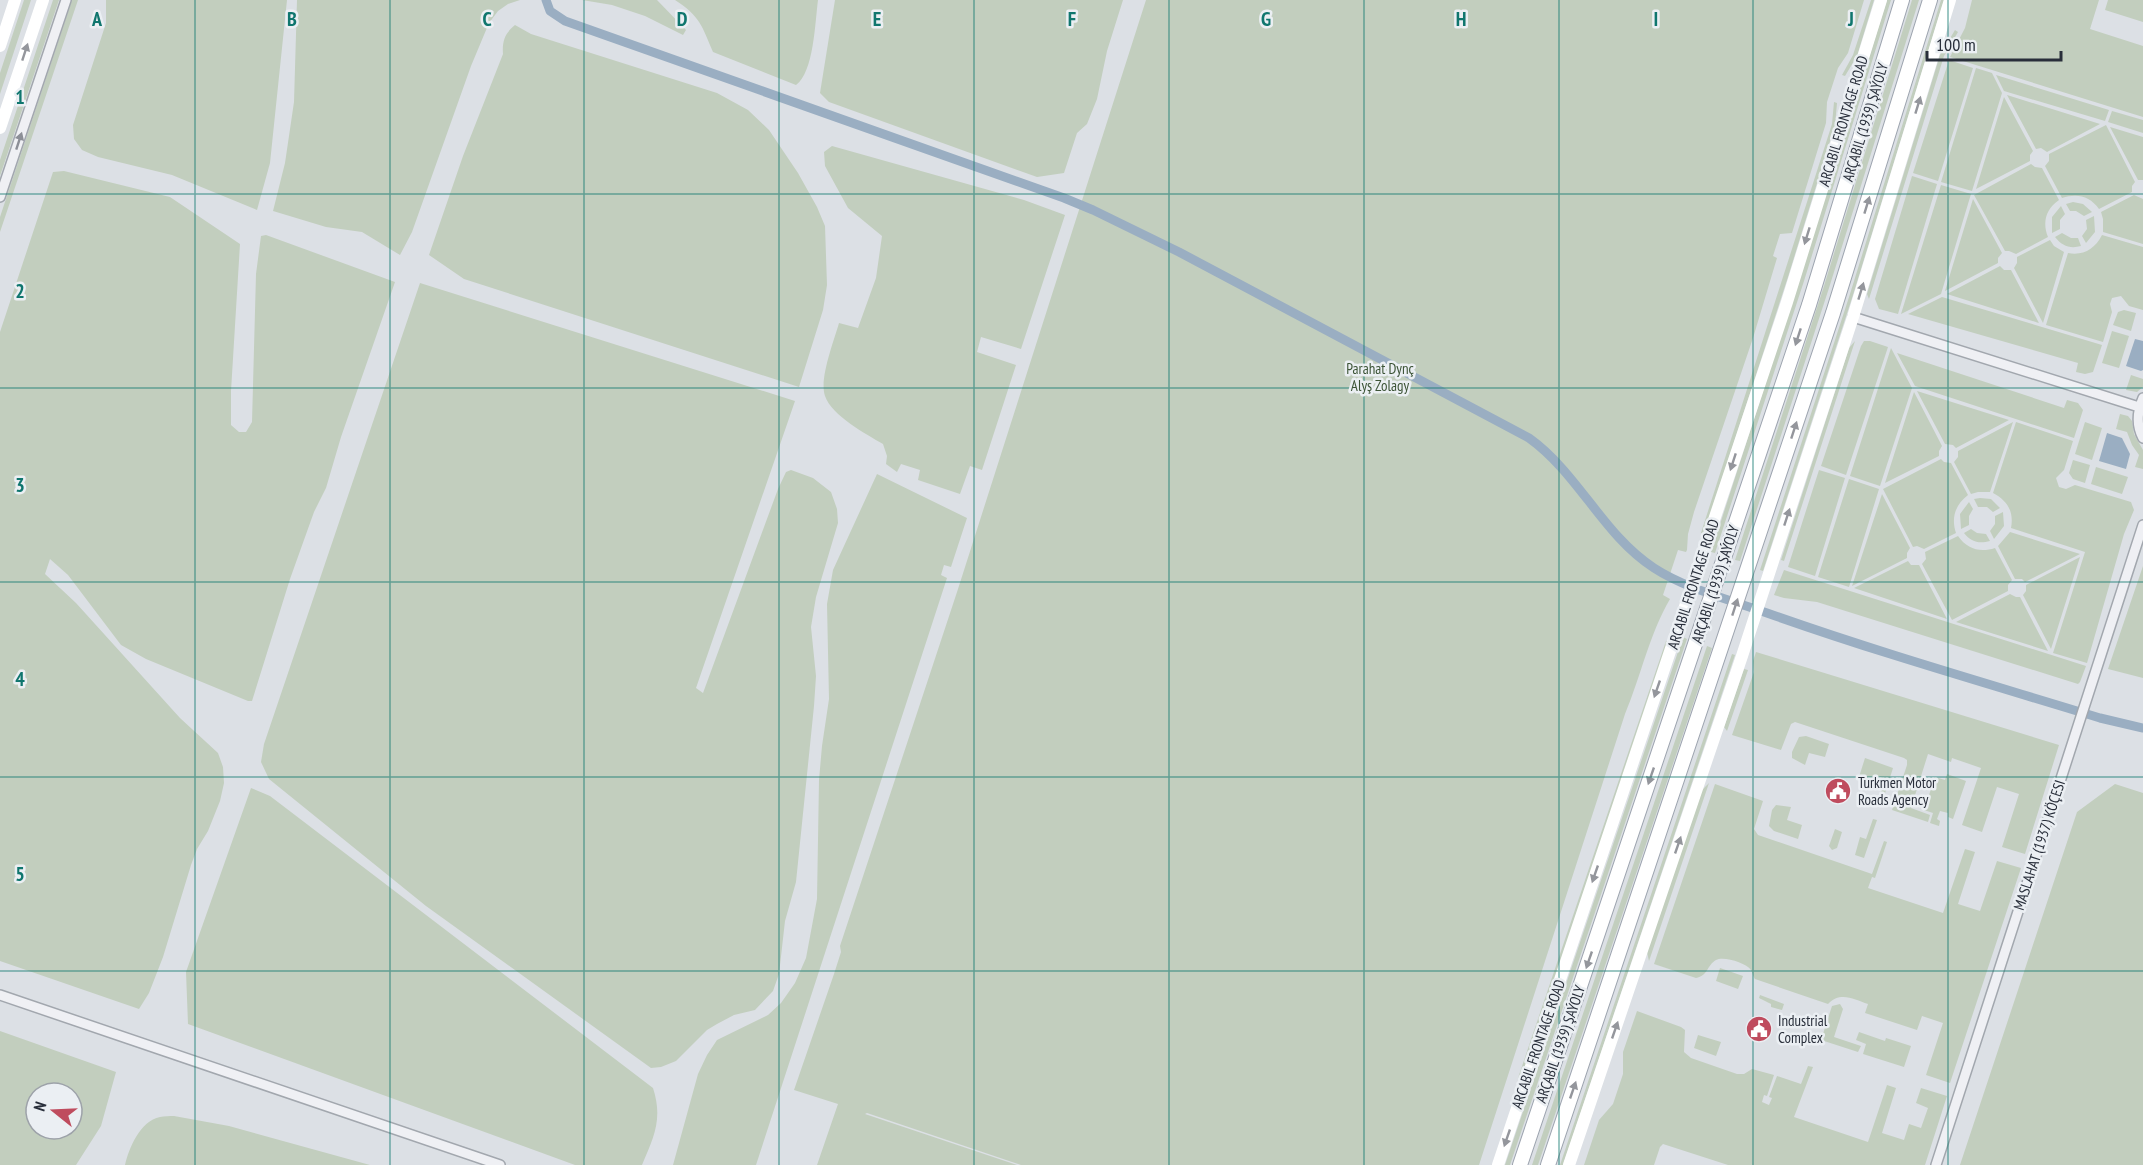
<svg xmlns="http://www.w3.org/2000/svg" width="2143" height="1165" viewBox="0 0 2143 1165" font-family="'PT Sans Narrow',sans-serif">
<style>
.green{fill:#c2cebe;fill-rule:evenodd}
.water{fill:#9aaec2}
.lines{fill:none;stroke-linecap:round;stroke-linejoin:round}
.canal{stroke:#9aaec2;stroke-width:9}
.street-casing{stroke:#a2a7ae;stroke-width:12}
.primary-casing{stroke:#9da4af;stroke-width:16}
.street{stroke:#eff0f4;stroke-width:9}
.secondary{stroke:#fff;stroke-width:12}
.primary{stroke:#fff;stroke-width:14}
.oneway{fill:#94969c}
.oneway2{fill:#8c8f97}
.grid{fill:none;stroke:#0f766e;stroke-width:1.5;stroke-opacity:0.55}
.labels{text-anchor:middle;dominant-baseline:central;stroke-width:5;stroke-linejoin:round;paint-order:stroke}
.street-label{font-size:15px;fill:#282e3a;stroke:#ebeff3}
.park-label{font-size:15px;fill:#3c5436;stroke:#ebeff3}
.poi-label{font-size:15px;fill:#282e3a;stroke:#ebeff3;text-anchor:start}
.grid-label{font-size:20px;text-anchor:middle;font-weight:bold;fill:#0f766e;stroke:#ebeff3;stroke-width:5;stroke-linejoin:round;paint-order:stroke}
</style>
<rect width="100%" height="100%" fill="#dce0e5"/>
<!-- green -->
<path class="green" d="M24,0H31L0,94V73Z
M53,0H59L0,176V160Z
M72,0H78L0,232V217Z
M106,0H287L270,163L257,210L172,175L98,157L82,150L74,139L73,125L106,23Z
M297,0H520L508,4L498,11L489,23L471,66L412,232L400,255L362,232L326,227L273,211L285,163L294,102Z
M582,0H657L686,30L683,35L645,16L612,5Z
M675,0H818C815,22 814,72 796,85L713,52C702,26 700,16 675,0Z
M835,0H1123L1107,51L1097,99L1087,124L1077,133L1064,173L1037,177L829,102L820,93Z
M1146,0H1864L1848,53L1838,68L1827,102L1826,123L1792,233L1780,234L1773,256L1777,258L1753,338L1694,512L1688,534L1687,550L1686,552L1678,550L1663,595L1670,599C1649,635 1641,676 1625,714L1479,1165H1021L867,1113L865,1114L1017,1165H817L838,1104L794,1090L834,974L841,952L840,946L958,589Z
M1871,0H1874L1857,56L1845,76L1842,75L1853,55Z
M1887,0H1891L1804,281L1715,553L1711,552L1799,280Z
M1912,0H1919L1829,288L1740,561L1735,560L1824,286Z
M1941,0H1944L1853,295L1763,571L1760,570L1850,294Z
M1972,0H2099L2090,29L2143,46V117L1950,57L1965,28Z
M2108,0H2143V22L2105,10Z
M515,25L531,34L717,93L748,110L769,130L798,173L817,207L825,226L827,285L823,310L799,387L464,279L429,255L463,156L503,54C502,41 505,33 515,25Z
M1955,30L1958,32L1944,56L1869,299L1867,294L1940,55Z
M1949,60L1973,68L1938,181L1913,173Z
M1976,68L1992,73L2002,93L1972,191L1941,182Z
M1996,75L2109,110L2105,121L2004,91Z
M2007,95L2100,124L2047,152L2041,148L2036,149Z
M2004,97L2033,151L2030,155V161L1976,189Z
M1834,102L1837,103L1835,125L1788,277L1704,534L1701,533L1832,124Z
M2112,111L2143,120V133L2108,122Z
M2106,125L2135,182L2132,186V192L2099,209C2090,196 2077,193 2062,198L2045,166L2049,161V154Z
M2110,127L2143,137V180H2138Z
M832,146L1024,200L1065,215L1021,349L981,337L977,352L1016,365L982,470L970,466L960,494L918,480L920,470L901,464L897,472L886,464L887,456L883,444C866,434 832,416 825,396C819,379 834,341 839,323L858,328L876,278L882,236L848,208L825,166L824,152Z
M2031,164L2035,167L2042,168L2059,200C2046,209 2042,222 2048,237L2016,254L2009,251H2005L1974,195Z
M64,171L170,197L240,244L231,391V425L239,432H246L252,422L256,274L261,236L266,235L395,282L341,437L326,488L314,512L290,579L252,701H248L146,659L121,645L68,575L50,559L45,574L76,603L180,718L218,753L223,767L224,783L220,801L208,831L197,849L191,865L163,957L149,993L139,1009L0,961V332L53,172Z
M1912,176L1937,184L1898,314L1879,309L1875,299Z
M1941,185L1971,194L1941,294L1901,314Z
M2134,195L2143,199V244L2103,232V219L2101,212Z
M1973,199L2002,253L1998,258V263L1945,291Z
M2073,202L2083,204L2092,212L2084,216L2076,211H2070L2066,204Z
M2061,206L2065,214L2060,220V229L2052,233V217Z
M2094,216L2095,232L2086,243L2082,236L2087,229L2086,220Z
M2062,233L2071,238H2078L2081,246C2070,249 2062,246 2055,237Z
M2102,235L2143,247V310L2129,306L2121,296L2112,298L2110,304L2112,312L2103,342L2046,325L2068,253C2083,256 2095,249 2102,235Z
M2050,240L2054,246L2064,252L2043,323L2014,268L2017,263V257Z
M2000,266L2004,270H2011L2039,323L1947,294Z
M420,283L795,401L696,688L703,693L778,489L786,472L791,470L813,478L831,492L837,509L838,523L816,597L811,627L816,676L814,706L796,882L785,921L779,974L773,991L755,1010L734,1015L717,1024L707,1030L676,1061L661,1067L651,1068L426,906L269,779L261,762L264,744Z
M1942,297L2102,345L2093,372L2085,374L2076,372L2078,363L1908,314Z
M2124,310L2136,313L2131,331L2113,325L2118,312Z
M2112,331L2129,336L2119,368L2102,363Z
M1855,341L1784,561L1781,560L1849,348Z
M1864,341H1870L1888,347L1846,475L1821,466L1861,346Z
M1891,348L1912,388L1880,486L1850,476Z
M1897,353L2064,408L2067,400L2078,403L2083,410L2074,438L1915,386Z
M2131,375L2143,379V387L2137,392L2126,390Z
M1917,391L2009,420L1956,448L1953,445L1945,444Z
M1914,392L1942,446L1939,451V456L1885,483Z
M2120,414L2128,416L2132,421L2134,434L2143,450V469L2135,467L2139,455L2132,445L2127,432L2116,429Z
M2013,422L1990,492H1978L1971,494L1954,462L1958,457V451Z
M2016,422L2073,441L2064,470L2056,478L2059,487L2066,489L2075,485L2131,502L2134,510L2124,534L2087,663L2053,653L2085,552L2011,528C2014,512 2008,501 1993,493Z
M2085,422L2102,428L2092,460L2075,454Z
M1941,459L1944,462L1951,463L1968,495C1955,505 1951,518 1956,533L1924,549L1917,546L1913,547L1883,489Z
M2073,460L2090,465L2085,483L2073,479L2069,473Z
M2096,467L2128,477L2122,494L2091,484Z
M1819,470L1845,478L1815,576L1788,567Z
M877,474L967,518L951,567L944,565L941,575L947,578L756,1165H673L698,1074L707,1055L717,1040L768,1015L781,1003L795,983L806,958L817,899L819,780L822,746L829,699L827,604L833,570Z
M1849,479L1879,489L1849,587L1818,577Z
M1882,494L1910,548L1907,553V558L1852,586Z
M1980,498L1991,499L2000,508L1993,512L1987,507H1978L1974,499Z
M1969,502L1973,509L1969,516V525L1961,529L1960,514Z
M2003,512L2004,526L1994,539L1990,531L1995,524V516Z
M1971,529L1977,533L1986,534L1990,541C1979,544 1971,542 1964,533Z
M2010,532L2080,554L2025,582L2022,579H2015L1998,546Z
M1958,536C1967,549 1980,553 1995,548L2012,580L2008,585V591L1952,620L1922,564L1926,559L1925,552Z
M2080,557L2051,649L2023,595L2026,591V585Z
M1908,561L1911,565H1919L1947,619L1854,588Z
M2143,566V678L2108,669Z
M1784,570L2086,666L2080,682L2078,684L1817,602L1784,598L1774,595Z
M2010,594L2016,597H2020L2048,651L1956,622Z
M1683,637L1687,639L1510,1165H1505Z
M1666,641L1669,642L1521,1079L1518,1078Z
M1707,646L1712,648L1538,1165H1532Z
M1756,652L2059,745L2025,854L2002,847L2019,794L1997,787L1982,832L1962,825L1981,768L1952,758L1951,762L1928,754L1911,808L1930,815L1928,822L1892,810L1907,765V760L1904,758L1795,722L1791,724L1781,750L1732,735L1754,672L1753,661Z
M1732,654L1735,655L1563,1165H1560Z
M1744,669L1748,670L1727,731L1724,727Z
M1806,736L1829,744L1825,757L1809,753L1805,765L1792,758V752L1799,737Z
M1865,758L1893,768L1881,806L1877,804L1883,786L1859,777Z
M1947,774L1966,781L1953,819L1948,817V813L1940,811L1937,819L1940,821L1939,826L1930,823L1933,813L1924,810L1935,777L1945,780Z
M1709,783L1649,961L1647,952L1702,790Z
M1715,784L1763,801L1754,829L1758,835L1872,874L1884,841L1887,842L1875,878L1872,877L1868,888L1943,913L1965,849L1975,852L1958,904L1980,911L1997,861L2021,868L1950,1083L1926,1075L1943,1023L1922,1016L1917,1030L1865,1013L1868,1004C1854,999 1840,991 1828,1004L1755,979C1754,978 1752,972 1751,970C1746,963 1724,956 1716,960C1707,965 1708,976 1696,978L1654,964Z
M2115,784L2143,793V1165H1960L2077,812Z
M251,788L270,796L653,1088C663,1119 654,1137 642,1165H575L188,1024L186,972Z
M1776,805L1791,807L1787,820L1802,825L1798,839L1774,831L1769,826L1772,810Z
M1873,819L1877,820L1864,858L1855,855L1860,837L1866,839Z
M1835,829L1842,832L1837,848L1832,850L1829,846Z
M1720,968L1743,976L1738,989L1716,981Z
M1760,995L1784,1004L1782,1010L1771,1007V1004L1759,998Z
M1840,1004L1843,1009L1834,1037L1861,1046L1858,1052L1821,1040L1832,1006Z
M1637,1011L1681,1027L1685,1030L1684,1052L1691,1058L1737,1074H1744L1752,1069L1774,1075L1767,1096L1764,1095L1762,1102L1769,1105L1772,1098L1769,1097L1777,1076L1801,1084L1808,1066L1813,1067L1794,1117L1868,1142L1887,1085L1896,1088L1882,1133L1904,1140L1909,1124L1921,1128L1928,1108L1916,1103L1921,1088L1947,1096L1925,1165H1728L1663,1144L1660,1147L1654,1165H1584L1599,1120L1613,1104L1623,1074V1052Z
M0,1031L116,1072L101,1126L76,1165H0ZM36,1093H72V1129H36Z
M1859,1032L1885,1041L1886,1038L1911,1046L1904,1067L1863,1054L1866,1044L1856,1040Z
M1698,1035L1721,1042L1716,1056L1694,1048Z
M174,1116L229,1126L370,1165H125C129,1148 140,1121 160,1117C164,1116 170,1116 174,1116Z"/>
<!-- water -->
<path class="water" d="M2135,339L2143,341V370L2141,371L2126,366Z
M2107,433L2122,438L2130,454L2126,469L2099,461Z"/>
<g class="lines">
<!-- canal -->
<path class="canal" d="M546,0L550,11L565,21L1064,198L1093,210L1179,252L1529,438C1579,474 1603,535 1654,568C1686,589 1731,600 1767,613C1877,652 1989,684 2100,718L2143,728"/>
<!-- street casing -->
<g class="street-casing">
<path id="street" d="M0,197L66,0
M1853,317L2139,407
M2143,398C2137,412 2136,425 2143,438
M0,995L500,1165
M1936,1165L2143,525"/>
</g>
<!-- primary casing -->
<g class="primary-casing">
<path id="primary" d="M1520,1165L1809,305L1902,0
M1548,1165L1833,313L1930,0"/>
</g>
<!-- street -->
<use href="#street" class="street"/>
<!-- secondary -->
<path class="secondary" d="M0,46L15,0
M0,128L43,0
M1498,1165L1787,302L1881,0
M1569,1165L1742,656L1853,317L1950,0"/>
<!-- primary -->
<use href="#primary" class="primary"/>
</g>
<!-- one-way arrows -->
<defs><path id="oneway-solid" d="M-6-.8H1V-3.2L6.5 0L1 3.2V.8H-6Z" transform="scale(1.5)"/></defs>
<g class="oneway">
<use href="#oneway-solid" transform="translate(25 52) rotate(-72)"/>
<use href="#oneway-solid" transform="translate(1918 105) rotate(-73)"/>
<use href="#oneway-solid" transform="translate(1867 205) rotate(-73)"/>
<use href="#oneway-solid" transform="translate(1807 236) rotate(107)"/>
<use href="#oneway-solid" transform="translate(1861 291) rotate(-73)"/>
<use href="#oneway-solid" transform="translate(1798 337) rotate(108)"/>
<use href="#oneway-solid" transform="translate(1794 430) rotate(-72)"/>
<use href="#oneway-solid" transform="translate(1733 462) rotate(108)"/>
<use href="#oneway-solid" transform="translate(1787 517) rotate(-72)"/>
<use href="#oneway-solid" transform="translate(1735 607) rotate(-72)"/>
<use href="#oneway-solid" transform="translate(1657 689) rotate(109)"/>
<use href="#oneway-solid" transform="translate(1651 776) rotate(109)"/>
<use href="#oneway-solid" transform="translate(1678 845) rotate(-71)"/>
<use href="#oneway-solid" transform="translate(1595 874) rotate(109)"/>
<use href="#oneway-solid" transform="translate(1589 960) rotate(109)"/>
<use href="#oneway-solid" transform="translate(1615 1030) rotate(-71)"/>
<use href="#oneway-solid" transform="translate(1573 1090) rotate(-71)"/>
<use href="#oneway-solid" transform="translate(1507 1138) rotate(109)"/>
</g>
<use class="oneway2" href="#oneway-solid" transform="translate(19 141) rotate(-72)"/>
<!-- grid -->
<path class="grid" d="M195,0V1165M390,0V1165M584,0V1165M779,0V1165M974,0V1165M1169,0V1165M1364,0V1165M1559,0V1165M1753,0V1165M1948,0V1165M0,194H2143M0,388H2143M0,582H2143M0,777H2143M0,971H2143"/>
<!-- icons -->
<defs>
<g id="civic-disc" transform="scale(1.35)"><circle r="9.5" fill="#bf4c5e" stroke="#ebeff3"/><path d="M-.6-6.5H3V-4.5H.6V-3L4-1V1h2V6H-6V1h2V-1L-.6-3ZM-1.2 2.5V6h2.4V2.5Z" fill="#fff"/></g>
</defs>
<g fill-rule="evenodd">
<use href="#civic-disc" x="1838" y="791"/>
<use href="#civic-disc" x="1759" y="1029"/>
</g>
<g class="labels">
<!-- street labels -->
<g class="street-label">
<text transform="translate(1843 121) rotate(-73)">ARCABIL FRONTAGE ROAD</text>
<text transform="translate(1865 122) rotate(-73)">ARÇABIL (1939) ŞAÝOLY</text>
<text transform="translate(1693 584) rotate(-72)">ARCABIL FRONTAGE ROAD</text>
<text transform="translate(1715 584) rotate(-72)">ARÇABIL (1939) ŞAÝOLY</text>
<text transform="translate(2039 845) rotate(-72)">MASLAHAT (1937) KÖÇESI</text>
<text transform="translate(1538 1044) rotate(-71)">ARCABIL FRONTAGE ROAD</text>
<text transform="translate(1560 1044) rotate(-71)">ARÇABIL (1939) ŞAÝOLY</text>
</g>
<!-- park labels -->
<g class="park-label">
<text x="1380" y="368">Parahat Dynç<tspan x="1380" dy="17">Alyş Zolagy</tspan></text>
</g>
<!-- poi labels -->
<g class="poi-label">
<text x="1858" y="782">Turkmen Motor<tspan x="1858" dy="17">Roads Agency</tspan></text>
<text x="1778" y="1020">Industrial<tspan x="1778" dy="17">Complex</tspan></text>
</g>
</g>
<g class="grid-label">
<text x="97" y="26">A</text>
<text x="292" y="26">B</text>
<text x="487" y="26">C</text>
<text x="682" y="26">D</text>
<text x="877" y="26">E</text>
<text x="1072" y="26">F</text>
<text x="1266" y="26">G</text>
<text x="1461" y="26">H</text>
<text x="1656" y="26">I</text>
<text x="1851" y="26">J</text>
<text x="20" y="104">1</text>
<text x="20" y="298">2</text>
<text x="20" y="492">3</text>
<text x="20" y="686">4</text>
<text x="20" y="881">5</text>
</g>
<!-- north arrow -->
<g transform="translate(54 1111) rotate(288)"><circle r="28" fill="#ebeff3" stroke="#9da2a9" stroke-width="1.5"/>
<path d="M0-4.5L10 22L0 15L-10 22Z" fill="#bf4c5e"/>
<text y="-9" font-size="16" font-weight="bold" text-anchor="middle" fill="#282e3a">N</text>
</g>
<!-- scale -->
<path d="M1927 51v9h134v-9" fill="none" stroke="#282e3a" stroke-width="3"/>
<text x="1936" y="51" font-size="18" fill="#282e3a" stroke="#ebeff3" stroke-width="4.5" paint-order="stroke">100 m</text>
</svg>
